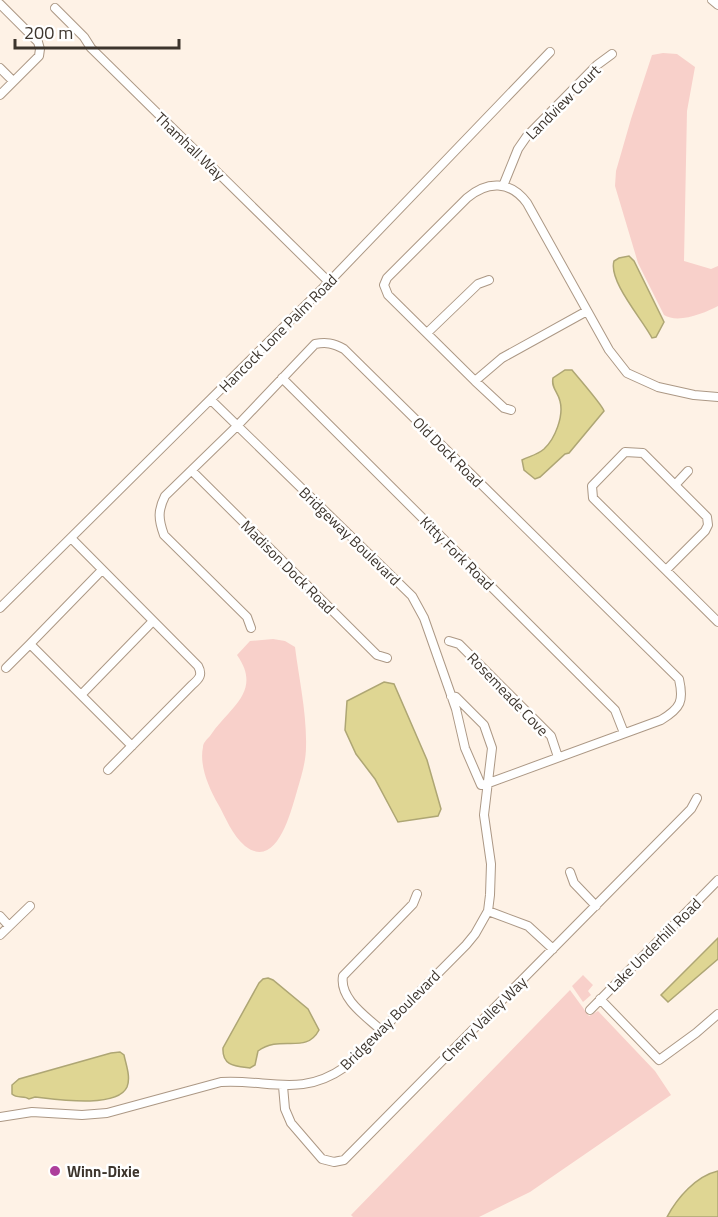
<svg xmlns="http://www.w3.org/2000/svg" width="718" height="1217" viewBox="0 0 718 1217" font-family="'Titillium Web',sans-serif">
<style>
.green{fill:#f8d0ca}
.water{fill:#dfd693;stroke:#aea674;stroke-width:1.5}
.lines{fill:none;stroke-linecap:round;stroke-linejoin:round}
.minor-casing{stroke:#ac9885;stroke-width:10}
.minor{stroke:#fff;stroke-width:8}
.poi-dot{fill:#ad3e9b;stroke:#fff;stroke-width:2}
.labels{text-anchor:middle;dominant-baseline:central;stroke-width:5;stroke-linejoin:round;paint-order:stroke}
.street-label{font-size:15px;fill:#3d352d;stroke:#fff}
.poi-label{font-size:15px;font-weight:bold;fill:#3d352d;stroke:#fff;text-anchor:start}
</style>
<rect width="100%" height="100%" fill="#fef2e6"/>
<!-- green -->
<path class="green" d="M663,53L677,54L695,67L687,111L684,261L711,269L718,266V306C705,313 678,324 664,315L638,263L615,186L616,171L631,119L652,55Z
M273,639L285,641L295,647C299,679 307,714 306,747C306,762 301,777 297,791C291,811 277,871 245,846C232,835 226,818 218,804C209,788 199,766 203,747C203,743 207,739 210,736C229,707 263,692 237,655L250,641Z
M583,975L593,985L588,991L591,995L583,1002L572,986Z
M570,990L589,1016L598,1011L655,1071L671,1095L530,1192L479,1217H353L351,1215Z"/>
<!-- water -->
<path class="water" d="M629,256L634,261L664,322L656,337L652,338C643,320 608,281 614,261L619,258Z
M565,370H572C577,376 603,406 604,411L569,453L565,454L540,477L535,479L524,470L522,460C530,456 537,455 544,449C555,439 564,416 560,401C558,392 551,388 553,378Z
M384,682L394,684L427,760L441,809L438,816L398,822L375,779L356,754L345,730L347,701Z
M718,938V959L668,1002L661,995Z
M268,978L273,980L308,1009L319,1030C306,1055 281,1034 258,1051L255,1065L250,1068C235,1066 222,1066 223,1048L259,983L263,979Z
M120,1052L124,1055C126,1065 131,1077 127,1087C117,1109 54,1099 35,1097L29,1099C25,1095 17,1099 12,1094V1085L19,1079L111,1053Z
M718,1171V1217H667C677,1198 696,1176 718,1171Z"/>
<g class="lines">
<!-- minor casing -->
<g class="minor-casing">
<path id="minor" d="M712,0L718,5
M0,4L38,42L40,49L39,56L0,95
M55,8L84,37L91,48L329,282
M0,68L13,81
M503,186L518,149L527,136L597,65L612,54
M427,333L478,284L489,280
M282,378L615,710L624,733
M475,381L502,358L587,311
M211,400L412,596L424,618L456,709L465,748L481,785L486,784
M511,410L504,408L475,381L388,295L384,285L387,278L467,198C487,181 510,180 527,203L609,350L627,373L658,387L694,395L718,397
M192,471L377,655L387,658
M675,485L688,471
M71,538L198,666C203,675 199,679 192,685L108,770
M102,570L30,644L132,746
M666,570L705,531L708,525L707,517L643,453L625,452L592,486L593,498L718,622
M0,608L329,282L550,52
M251,628L247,617L164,535C158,519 158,510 165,496L237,426L315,344C326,342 333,343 344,349L679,679C684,701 681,708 661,720L486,784
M449,641L459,644L551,736L558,757
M6,668L30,644
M81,695L153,621
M570,872L574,883L596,906
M488,911L528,926L553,949
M0,916L9,926
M0,935L30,906
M600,999L659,1060L696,1033L718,1014
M590,1010L718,880
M382,1031C367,1017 339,999 343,976L413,904L417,894
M283,1086L285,1109L291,1123L322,1159L334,1162L344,1160L691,809L697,798
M0,1117L32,1112L82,1115L107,1113L221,1082C269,1079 301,1098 345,1067L466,945L475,934L488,911L490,895L491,864L484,815L492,748L484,725L456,697L451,696"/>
</g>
<!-- minor -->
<use href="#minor" class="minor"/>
</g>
<!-- markers -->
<circle class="poi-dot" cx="55" cy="1171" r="6"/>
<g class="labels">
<!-- street labels -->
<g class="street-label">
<text transform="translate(563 102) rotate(-45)">Landview Court</text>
<text transform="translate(190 146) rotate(44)">Thamhall Way</text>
<text transform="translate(278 333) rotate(-45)">Hancock Lone Palm Road</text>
<text transform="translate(448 452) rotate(45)">Old Dock Road</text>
<text transform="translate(350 536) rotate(44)">Bridgeway Boulevard</text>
<text transform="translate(457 553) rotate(45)">Kitty Fork Road</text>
<text transform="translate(288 567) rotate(45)">Madison Dock Road</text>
<text transform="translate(508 694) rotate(46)">Rosemeade Cove</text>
<text transform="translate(654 945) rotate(-45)">Lake Underhill Road</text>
<text transform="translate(484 1019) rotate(-45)">Cherry Valley Way</text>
<text transform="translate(390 1020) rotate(-45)">Bridgeway Boulevard</text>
</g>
<!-- poi labels -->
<g class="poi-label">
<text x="67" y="1171">Winn-Dixie</text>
</g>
</g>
<!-- scale -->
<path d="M15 39v9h164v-9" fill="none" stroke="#3d352d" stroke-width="3"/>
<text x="24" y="39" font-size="18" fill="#3d352d" stroke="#ffffff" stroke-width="4.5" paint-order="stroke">200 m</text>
</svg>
